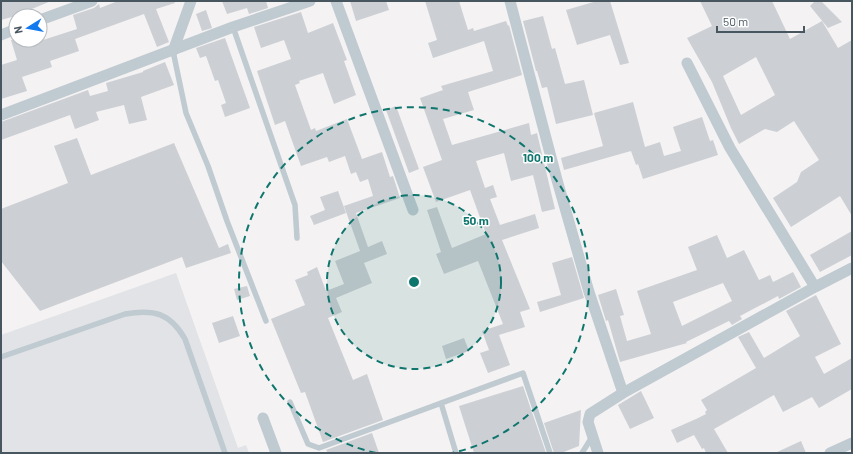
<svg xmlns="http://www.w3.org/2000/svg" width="853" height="454" viewBox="0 0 853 454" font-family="Barlow,sans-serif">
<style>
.airport{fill:#e1e3e6}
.building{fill:#cccfd4;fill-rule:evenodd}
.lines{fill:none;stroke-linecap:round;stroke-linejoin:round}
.lane{stroke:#bfcad1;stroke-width:5.5}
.street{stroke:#bfcad1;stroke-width:11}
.ring{fill:none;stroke:#0f766e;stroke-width:2;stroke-dasharray:7 5}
.centre{fill:#0f766e;stroke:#fff;stroke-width:2}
.ring-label{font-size:12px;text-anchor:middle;font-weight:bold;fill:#0f766e;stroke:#fff;stroke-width:3;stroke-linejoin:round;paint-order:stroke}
</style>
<rect width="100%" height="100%" fill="#f4f2f2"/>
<!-- airport -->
<path class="airport" d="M176,273L238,448L246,445L249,453H1V335Z"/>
<!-- building -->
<path class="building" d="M1,1H51L15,16L1,20Z
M118,1H174L175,3L156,9L169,42L157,47L144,14L75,39L79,51L50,61L52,67L22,77L27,91L1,99V65L17,60L11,40H43L77,29L73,15L94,8L99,4L100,8Z
M222,1H266L268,8L249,14L247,8L227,14Z
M350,1H386L389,10L356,21Z
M425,1H459L468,30L473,28L474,31L506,21L508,26L509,25L522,75L468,92L474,110L443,119L452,145L529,123L531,135L537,133L555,209L542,212L533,175L511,181L504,153L476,161L485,188L493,185L497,197L490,199L500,225L535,214L539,228L502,240L530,309L520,312L525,327L499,335L510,365L488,373L480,353L489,350L482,331L503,324L478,261L444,274L436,254L441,252L427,210L437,207L452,248L486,234L470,190L436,202L423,167L442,160L420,98L443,90L441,86L493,71L484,41L433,58L428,43L437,40Z
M597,1H610L629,63L620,65L610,35L577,45L566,10Z
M700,1H772L790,39L822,21L838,48L852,40V216L840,196L791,227L773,198L797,182L801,172L819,160L794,121L777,132L765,129L739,144L731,128L712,82L687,38L712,26ZM756,57L775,95L741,115L723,76Z
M815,1H821L842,22L828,28L810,6Z
M206,10L212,28L202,31L196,14Z
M301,12L308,33L333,23L347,60L344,61L356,95L334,104L323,73L299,81L300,83L295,85L311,130L315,128L316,131L347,119L362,159L382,152L390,177L393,176L400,198L356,213L368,247L382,241L387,254L364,263L372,283L336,298L342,312L328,318L353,380L367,374L383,420L323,442L305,392L301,393L271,319L305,305L295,280L308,275L307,272L317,267L326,291L344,284L335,261L360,251L344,206L373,196L368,179L360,182L356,172L351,174L345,156L329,162L327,157L301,166L285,121L275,125L257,71L291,59L284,40L261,48L254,27Z
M543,16L552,49L555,48L565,84L584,80L593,115L556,124L547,87L542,88L537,71H536L523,21Z
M225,38L250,108L225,117L221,105L226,103L218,80L215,81L206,56L200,58L196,48Z
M165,62L174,85L141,97L147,120L129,124L124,105L96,112L99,120L75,129L70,115L1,140V122L88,90L90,96L108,91L106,83L143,72V71Z
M633,102L645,147L660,142L664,156L681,151L673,127L702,117L710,141L713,140L718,155L643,179L638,164L636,165L631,151L564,170L561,158L603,146L594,113Z
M396,106L419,169L409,173L386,110Z
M77,138L91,175L174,143L219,248L228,244L231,253L186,268L182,257L40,311L1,261V209L68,183L54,146Z
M338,191L346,213L314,225L310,216L325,210L320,197Z
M852,231V255L820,272L810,255Z
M717,235L727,258L744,250L759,280L770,275L773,282L793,272L801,287L779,299L778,296L740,316L742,319L732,325L729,321L686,342L687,343L620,362L608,320L606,321L598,295L616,289L624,315L620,316L627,341L651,334L637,291L697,270L688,247ZM723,283L732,301L682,326L673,302Z
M572,257L584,298L540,312L537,302L561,295L552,263Z
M247,286L250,296L237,300L234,289Z
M816,295L841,344L815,357L824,374L852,358V389L819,408L812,397L783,412L774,395L714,429L728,453H706L704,448L702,449L694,435L677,443L671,430L696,419L706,414L705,412L707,410L701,400L756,368L738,337L749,332L764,358L800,336L786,311Z
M233,316L240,336L219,343L212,323Z
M464,338L469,351L446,359L442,346Z
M523,386L546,453H474L459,406Z
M641,391L654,418L630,429L618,405Z
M581,410L579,446L561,453H554L544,423Z
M372,433L379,453H328L326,450Z
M801,441L806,453H775Z"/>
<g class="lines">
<!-- lane -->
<path class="lane" d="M233,27L295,205L297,238
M173,51L186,113L208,166L227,221L266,321
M1,357L125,314C154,309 170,313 185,339L225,453
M290,402L308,444L319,448L523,373L550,453
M441,403L456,453
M582,453L592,437"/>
<!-- street -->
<path class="street" d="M336,1L413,210
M510,1L557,180L589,292L623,393
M40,20L92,1
M1,35L16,29
M173,51L191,1
M687,63L730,148L815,287
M1,115L233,27L310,1
M263,418L276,453
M598,453L588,422L590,414L623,393L815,287L852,268
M830,453L852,443"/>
</g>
<!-- distance rings -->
<circle cx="414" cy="282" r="87" fill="#0f766e" fill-opacity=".12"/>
<g class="ring">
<circle cx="414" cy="282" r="87"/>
<path d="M376 453A175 175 0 1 1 452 453"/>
</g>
<circle cx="414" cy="282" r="6" class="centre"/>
<g class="ring-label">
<text x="538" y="162">100 m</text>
<text x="476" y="225">50 m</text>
</g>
<!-- border -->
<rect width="853" height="454" fill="none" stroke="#485660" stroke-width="4"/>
<!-- north arrow -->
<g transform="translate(28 28) rotate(259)"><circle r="19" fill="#ffffff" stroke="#b6bbbf"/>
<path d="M0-3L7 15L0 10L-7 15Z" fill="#127aee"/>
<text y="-6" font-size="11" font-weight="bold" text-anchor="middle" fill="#485660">N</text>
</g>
<!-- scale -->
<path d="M717 26v6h87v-6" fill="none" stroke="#485660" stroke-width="2"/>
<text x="723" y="26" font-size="12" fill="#485660" stroke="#ffffff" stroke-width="3" paint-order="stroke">50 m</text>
</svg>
